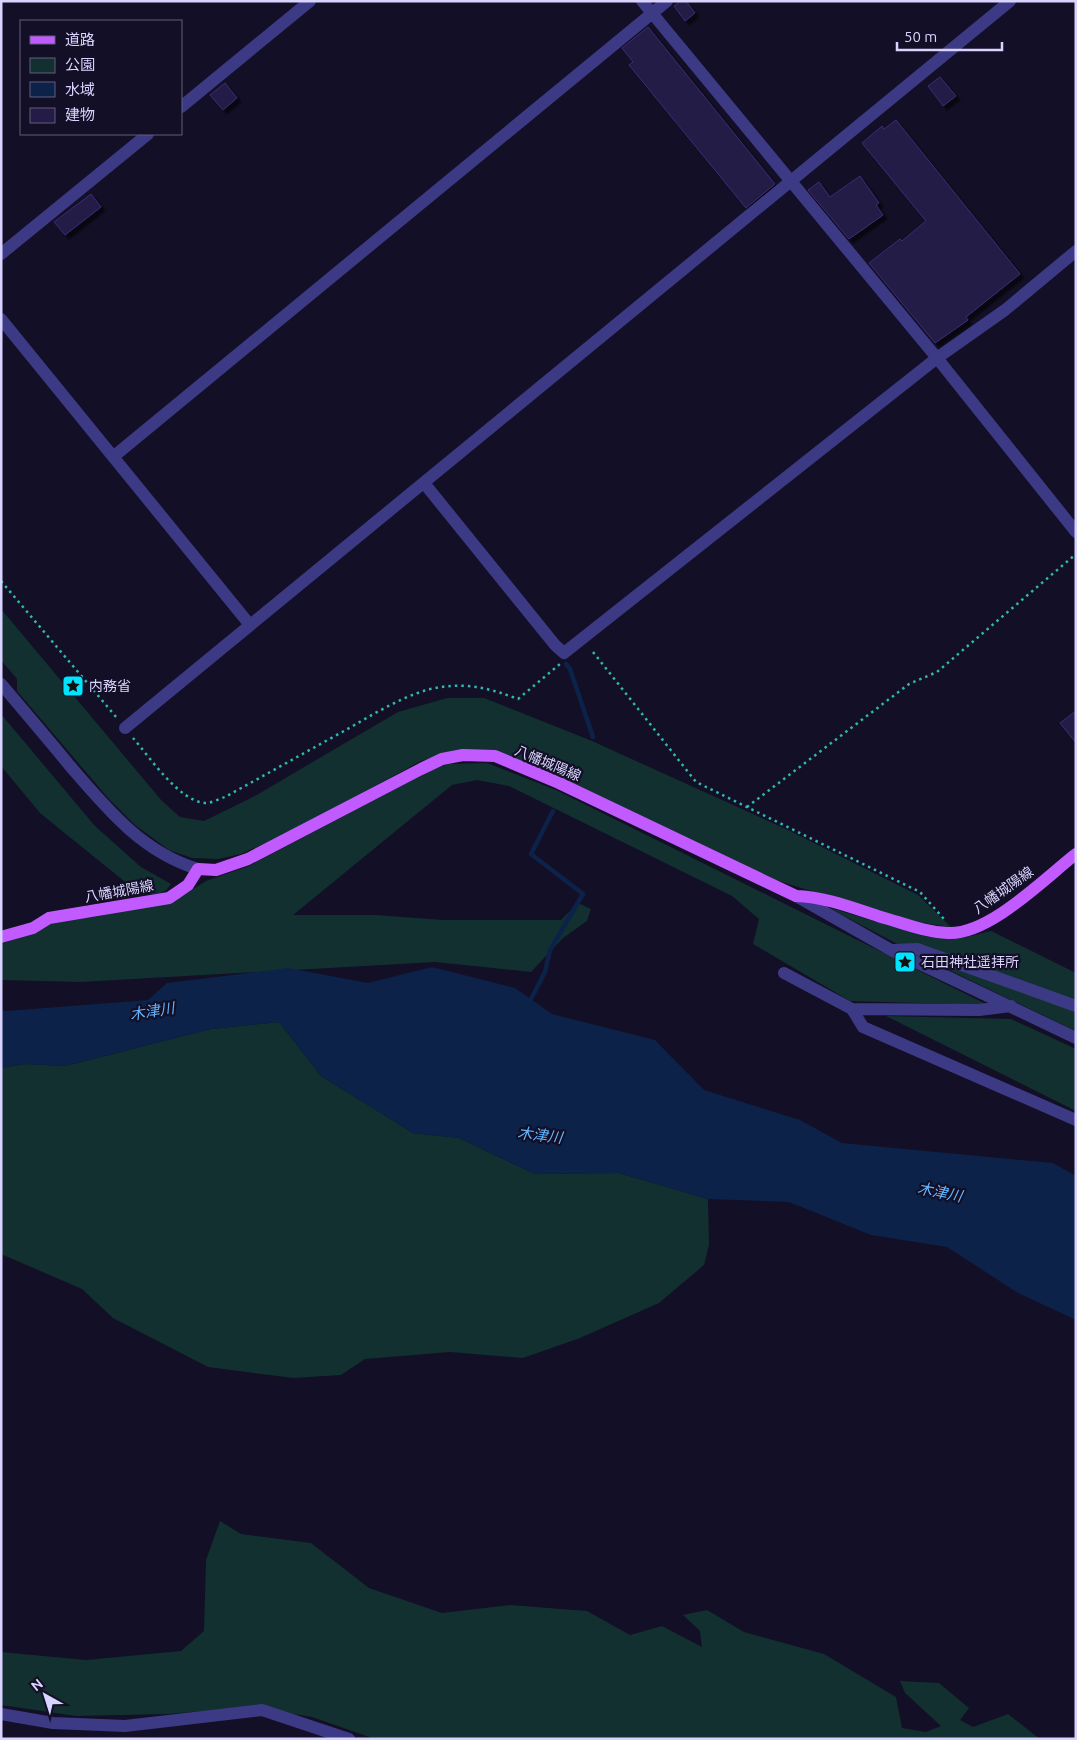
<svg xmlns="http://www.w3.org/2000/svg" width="1077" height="1740" viewBox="0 0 1077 1740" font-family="Ubuntu,'Noto Sans JP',sans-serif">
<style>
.green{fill:#12302f}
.water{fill:#0c2248}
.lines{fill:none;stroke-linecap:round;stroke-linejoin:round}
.stream{stroke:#0c2248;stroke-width:4.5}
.building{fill:#241b47;stroke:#3b2d73;filter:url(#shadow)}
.path{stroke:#2fb8b0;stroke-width:2.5;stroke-dasharray:2.5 4;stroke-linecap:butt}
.minor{stroke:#3d3a85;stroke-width:12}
.major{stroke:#c25bff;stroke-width:12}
.labels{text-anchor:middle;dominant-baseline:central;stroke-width:4.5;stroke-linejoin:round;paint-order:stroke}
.poi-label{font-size:14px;fill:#d9d4ff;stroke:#130f26;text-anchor:start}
.street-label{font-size:14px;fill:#d9d4ff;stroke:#130f26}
.water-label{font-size:15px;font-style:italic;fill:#62b6ff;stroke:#130f26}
</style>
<defs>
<filter id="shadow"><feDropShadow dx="4" dy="4" stdDeviation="1" flood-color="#0009"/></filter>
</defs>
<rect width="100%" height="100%" fill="#130f26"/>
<!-- green -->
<path class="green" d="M1,609L162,801L180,817L204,821L253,797L398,712L447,698H484L592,741L788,830L918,895L951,927L908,921L766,877L564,779L453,751L421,761L286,834L241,854L218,859L192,858L169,850L135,825L108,798L17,691V679L1,660Z
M1,714L95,826L141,867L171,884C164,896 153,894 140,894L40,813L1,766Z
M487,763L556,790L988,1005L850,1001L753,944L759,919L732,896L509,786L477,780L452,785L293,915H376L443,920H561L578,903L591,909L587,921L563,938L531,972L435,962L80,982L1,980V944L35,933L52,921L94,917L177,899L206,881L249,866L433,769L449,764Z
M827,907L928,937L963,938L991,931L1076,973V1031L924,958Z
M886,1016L1011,1019L1076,1049V1111Z
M279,1022L321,1076L413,1133L459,1138L535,1174L619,1173L708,1199L709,1245L704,1265L659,1303L580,1338L523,1358L450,1352L365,1359L341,1375L293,1378L208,1367L113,1318L82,1289L1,1254V1068L25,1064L65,1066L211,1029Z
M220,1521L241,1534L311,1543L369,1588L442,1613L510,1605L587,1611L630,1635L662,1626L702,1647L700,1631L683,1615L707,1610L744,1632L824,1654L896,1697L902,1728L926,1732L941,1726L905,1693L900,1681L939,1683L969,1708L960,1720L973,1727L1008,1714L1040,1739H375L312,1717L250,1707L168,1714L76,1716L1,1705V1652L86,1660L181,1651L204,1631L206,1560Z"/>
<!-- water -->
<path class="water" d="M432,967L515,988L552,1014L655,1040L704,1090L800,1120L842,1143L1053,1163L1076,1176V1320L1018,1293L947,1247L871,1235L789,1202L708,1199L619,1173L535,1174L459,1138L413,1133L321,1076L279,1022L211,1029L65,1066L25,1064L1,1068V1010L6,1011L148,1000L167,983L288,968L368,983Z"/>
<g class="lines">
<!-- stream -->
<path class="stream" d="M566,664L570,669L593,737
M531,999L545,972L550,950L583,894L531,854L553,811"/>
</g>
<!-- building -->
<path class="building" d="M680,1H686L695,13L685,21L674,6Z
M648,27L775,184L746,208L629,65L633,62L622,48Z
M940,77L956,96L943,106L928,86Z
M225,83L237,98L223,110L210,95Z
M896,120L1020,274L966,317L968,320L935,343L869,263L900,239L902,241L926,221L862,143L882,126L884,129Z
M860,176L879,203L876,205L883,215L849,239L808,190L819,182L830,197Z
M91,194L101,207L65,235L54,222Z
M1076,711V743L1060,723Z"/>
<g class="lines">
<!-- path -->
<path class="path" d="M1,581L117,718
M593,652L696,782L920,892L944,919
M133,738C149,756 179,802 206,803C211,803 219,799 225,797C265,775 304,753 344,731C372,715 410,691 441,687C471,683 491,689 518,699L560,664
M747,807L909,684L937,672L1076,554"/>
<!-- minor -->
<path class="minor" d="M642,1L937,358L1076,532
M181,107L310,1
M1,254L148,134
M1,319L250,625
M113,457L667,1
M424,483L555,645L564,653L937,358L1005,310L1076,251
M1,684C24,711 47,738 70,766C107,809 142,852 198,869
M125,728L1010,1
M796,896L891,950L1076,1038
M893,950L917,949L1076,1006
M784,973L852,1009L863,1027L1076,1120
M852,1009L979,1010L1011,1006
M1,1714L53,1723L125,1726L262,1710L349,1739"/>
<!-- major -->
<path class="major" d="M1,937L33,928L49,918L169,898L188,885L198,869L216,870L248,859L421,769L442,759L463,755L495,756L559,783L796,896C826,897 853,908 881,917C903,923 924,932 948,933C989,935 1044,879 1076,854"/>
</g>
<!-- icons -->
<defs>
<g id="sight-square" transform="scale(1.125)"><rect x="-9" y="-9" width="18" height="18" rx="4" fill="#00e5ff" stroke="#130f26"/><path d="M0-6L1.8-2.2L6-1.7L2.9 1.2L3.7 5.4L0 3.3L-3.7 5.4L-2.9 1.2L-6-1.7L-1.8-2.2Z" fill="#111"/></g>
</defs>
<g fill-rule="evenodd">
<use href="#sight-square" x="73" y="686"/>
<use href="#sight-square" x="905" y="962"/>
</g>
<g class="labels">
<!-- poi labels -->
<g class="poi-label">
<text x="89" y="686">内務省</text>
<text x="921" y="962">石田神社遥拝所</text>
</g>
<!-- street labels -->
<g class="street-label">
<text transform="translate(548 763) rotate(23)">八幡城陽線</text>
<text transform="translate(1003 890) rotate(-35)">八幡城陽線</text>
<text transform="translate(119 891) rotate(-10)">八幡城陽線</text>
</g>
<!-- water labels -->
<g class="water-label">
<text transform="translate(152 1011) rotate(-9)">木津川</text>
<text transform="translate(540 1135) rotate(7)">木津川</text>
<text transform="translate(940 1192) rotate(11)">木津川</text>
</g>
</g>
<!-- border -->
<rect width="1077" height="1740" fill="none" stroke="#d9d4ff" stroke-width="5"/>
<!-- legend -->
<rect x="20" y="20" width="162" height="115" fill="#130f26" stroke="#625e7d"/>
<rect x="30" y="36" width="25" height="8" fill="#c25bff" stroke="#625e7d"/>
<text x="65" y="45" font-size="15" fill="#d9d4ff">道路</text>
<rect x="30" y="58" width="25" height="15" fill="#12302f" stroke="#625e7d"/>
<text x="65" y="70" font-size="15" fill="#d9d4ff">公園</text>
<rect x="30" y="82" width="25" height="15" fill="#0c2248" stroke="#625e7d"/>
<text x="65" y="95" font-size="15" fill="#d9d4ff">水域</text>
<rect x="30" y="108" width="25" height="15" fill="#241b47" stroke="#625e7d"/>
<text x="65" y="120" font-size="15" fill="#d9d4ff">建物</text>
<!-- north arrow -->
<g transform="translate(45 1695) rotate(321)" stroke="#130f26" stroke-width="4" paint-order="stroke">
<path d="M0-4L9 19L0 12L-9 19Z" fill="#d9d4ff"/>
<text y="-8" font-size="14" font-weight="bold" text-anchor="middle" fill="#d9d4ff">N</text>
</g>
<!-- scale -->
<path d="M897 42v8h105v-8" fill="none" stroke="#d9d4ff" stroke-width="2.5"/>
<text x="904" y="42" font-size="15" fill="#d9d4ff" stroke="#130f26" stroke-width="4" paint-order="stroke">50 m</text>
</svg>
